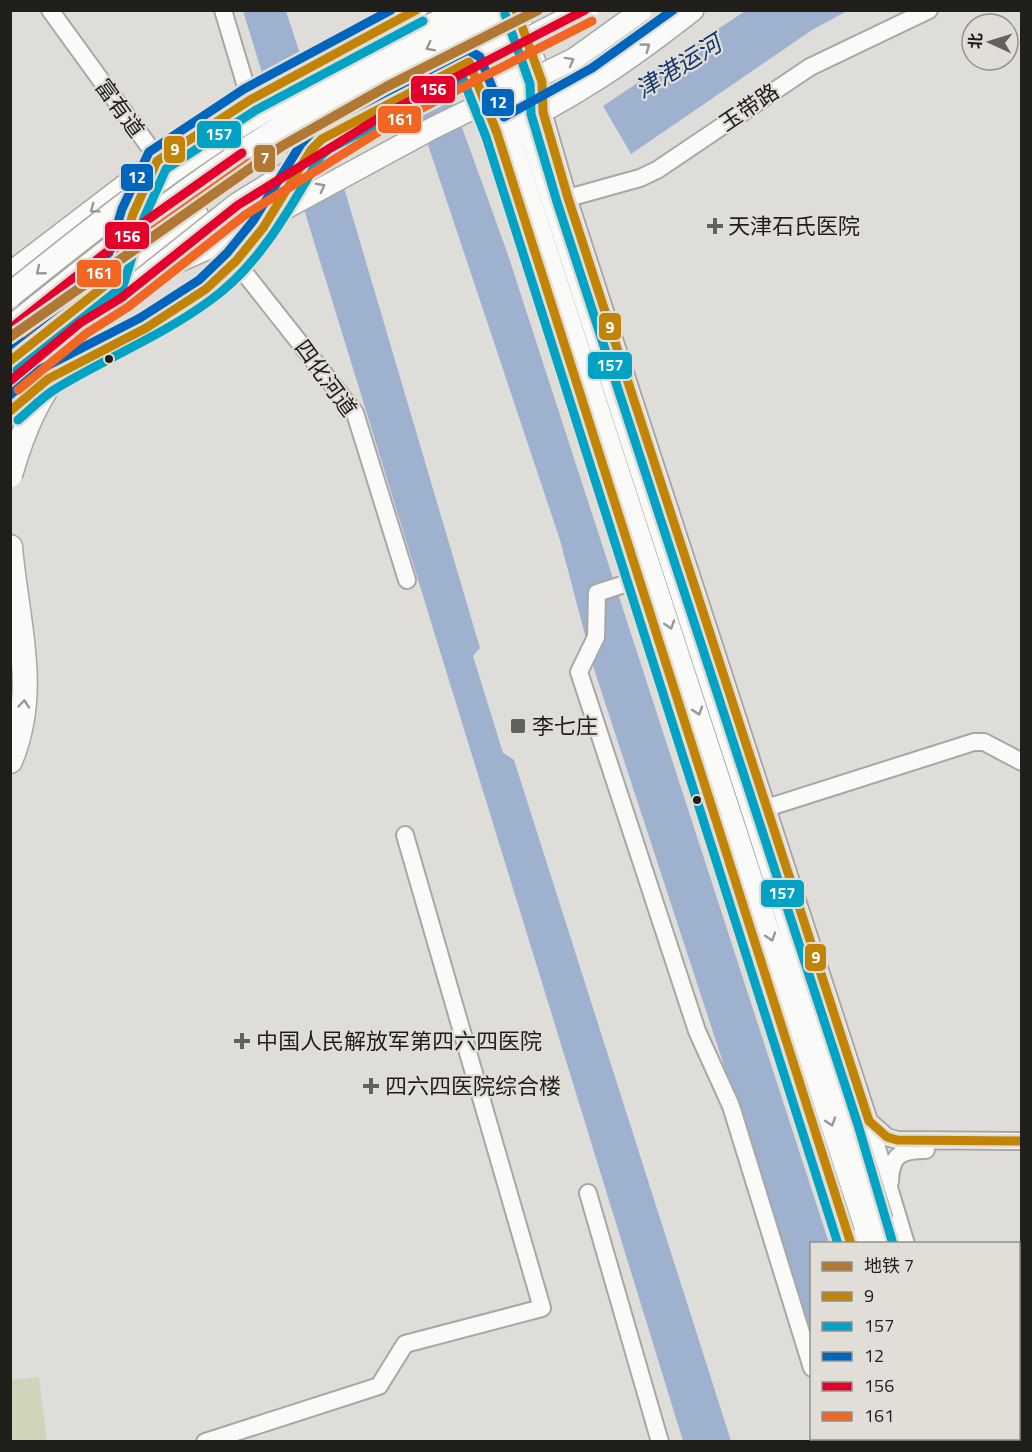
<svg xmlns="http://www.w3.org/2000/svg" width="1032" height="1452" viewBox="0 0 1032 1452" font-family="'Titillium Web','Noto Sans SC',sans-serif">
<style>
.park{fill:#d0d4ba}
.water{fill:#9eb2d0}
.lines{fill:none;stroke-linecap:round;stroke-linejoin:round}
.minor-casing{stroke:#a9a7a5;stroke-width:20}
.major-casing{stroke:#a9a7a5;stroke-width:24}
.highway-casing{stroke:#a9a7a5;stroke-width:27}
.minor{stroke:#fafaf9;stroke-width:16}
.major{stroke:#fafaf9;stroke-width:21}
.highway{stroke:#fafaf9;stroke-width:24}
.major-bridge-casing{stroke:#a9a7a5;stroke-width:24;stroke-linecap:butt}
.highway-bridge-casing{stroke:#a9a7a5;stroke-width:27;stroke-linecap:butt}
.major-bridge{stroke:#fafaf9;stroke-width:21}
.highway-bridge{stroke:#fafaf9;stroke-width:24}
.bus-1-casing{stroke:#e1ded8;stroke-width:14}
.bus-2-casing{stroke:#e1ded8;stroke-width:14}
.bus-3-casing{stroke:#e1ded8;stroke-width:14}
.bus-4-casing{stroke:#e1ded8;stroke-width:14}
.bus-5-casing{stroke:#e1ded8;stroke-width:14}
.bus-1{stroke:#c18407;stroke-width:9}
.bus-2{stroke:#02a2c5;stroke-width:9}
.bus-3{stroke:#0065bd;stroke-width:9}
.bus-4{stroke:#e4002b;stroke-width:9}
.bus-5{stroke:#f26522;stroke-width:9}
.metro-1-casing{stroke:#e1ded8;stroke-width:15}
.metro-1{stroke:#b17833;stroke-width:10}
.oneway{stroke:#979795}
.poi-dot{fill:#62615e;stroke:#e1ded8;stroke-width:2}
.bus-dot{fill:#1f1e1b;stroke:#e1ded8;stroke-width:2}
.labels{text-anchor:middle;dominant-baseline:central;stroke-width:4.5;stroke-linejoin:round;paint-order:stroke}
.street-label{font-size:22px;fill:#1f1e1b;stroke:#e1ded8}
.poi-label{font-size:22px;fill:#1f1e1b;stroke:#e1ded8;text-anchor:start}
.water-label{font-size:24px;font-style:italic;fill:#13386e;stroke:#e1ded8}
.line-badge{stroke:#e1ded8;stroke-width:2}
.badge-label{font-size:16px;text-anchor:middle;font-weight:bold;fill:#fff}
</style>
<rect width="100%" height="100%" fill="#dfddda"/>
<!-- park -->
<path class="park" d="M39,1377L47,1441H11V1380Z"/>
<!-- water -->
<path class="water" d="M243,11H286L345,191L480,648L473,656L503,753L514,760L731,1441H683Z
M372,11H420L507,252L829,1243L812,1244L811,1331L594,669L560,540L390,31Z
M745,11H847L812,30L631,154L603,106Z"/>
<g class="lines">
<!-- minor casing -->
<g class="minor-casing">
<path id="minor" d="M50,10L206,225
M223,10L250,100
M543,112L568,198L869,1121L906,1244
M497,133L851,1244
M568,198L640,178L657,170L810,67L929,10
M228,252L355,413L407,580
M640,579L597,593L596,637L579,672L697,1031L731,1106L812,1368
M757,811L974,742H984L1022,762
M870,1122L887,1137L897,1140L1022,1141
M890,1182C891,1154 901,1150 926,1150
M588,1193L660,1442
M205,1442L379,1386L405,1344L542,1308L405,835
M833,1442L842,1438"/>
</g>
<!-- major casing -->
<g class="major-casing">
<path id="major" d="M516,10L542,82L543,112
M453,17L497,133C568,103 632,58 693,10
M10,273L154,163
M113,279L133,214L157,161L250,100L417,10
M10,361L113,279L198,216
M10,411L48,379L146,328L206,289L236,261L263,228L311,150L322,139L353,121
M882,1220L890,1244
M865,1227L869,1244
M927,1438L928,1442
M961,1438L962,1442"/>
</g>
<!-- highway casing -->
<g class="highway-casing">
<path id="highway" d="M70,358L117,303
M10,547C16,619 40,690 10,761"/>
</g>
<!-- minor -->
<use href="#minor" class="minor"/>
<!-- major -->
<use href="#major" class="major"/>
<!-- highway -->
<use href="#highway" class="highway"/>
<!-- major-bridge casing -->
<g class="major-bridge-casing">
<path id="major-bridge" d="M468,10L865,1227
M490,10L759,831L882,1220
M166,267L227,240L433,128L574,59L641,11"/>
</g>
<!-- highway-bridge casing -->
<g class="highway-bridge-casing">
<path id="highway-bridge" d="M10,295C85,235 160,175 241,124C311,80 389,48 464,10
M10,329C105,253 199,176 304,114C367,75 435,44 501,10
M10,381L80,323L121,298L238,205L385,114L586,10
M10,475C23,430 38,393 70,358"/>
</g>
<!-- major-bridge -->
<use href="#major-bridge" class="major-bridge"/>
<!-- highway-bridge -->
<use href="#highway-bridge" class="highway-bridge"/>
<!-- bus-1 casing -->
<g class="bus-1-casing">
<path id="bus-1" d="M516,10L542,82L543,112L568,198L869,1121L887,1137L897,1140L1022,1141
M10,361L113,279L133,214L157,161L250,100L416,10
M10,411L48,379L146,328L206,289L236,261L263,228L311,150L322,139L469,62L497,133L851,1244"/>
</g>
<!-- bus-2 casing -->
<g class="bus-2-casing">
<path id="bus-2" d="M505,14L530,84L531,114L557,202L858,1125L893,1244
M17,370L123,286L144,218L166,169L256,110L423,21
M18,420C30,410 43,396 57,388C108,357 164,335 212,299C261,263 290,208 320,157L329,149L463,79L486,137L838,1244"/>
</g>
<!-- bus-3 casing -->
<g class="bus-3-casing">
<path id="bus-3" d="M10,345L103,272L122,209L149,152L244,89L391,10
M10,395L41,369L140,318L199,280L227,253L253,221L301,144L316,128L468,50L480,57L504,117L592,68L673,10"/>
</g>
<!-- bus-4 casing -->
<g class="bus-4-casing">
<path id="bus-4" d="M16,324L147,220L242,153
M10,381L80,323L121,298L238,205L385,114L585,10"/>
</g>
<!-- bus-5 casing -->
<g class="bus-5-casing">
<path id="bus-5" d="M23,333L154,230L249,163
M18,390L87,333L128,307L245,215L391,124L592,21"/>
</g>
<!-- bus-1 -->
<use href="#bus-1" class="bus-1"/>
<!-- bus-2 -->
<use href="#bus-2" class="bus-2"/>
<!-- bus-3 -->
<use href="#bus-3" class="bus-3"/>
<!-- bus-4 -->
<use href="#bus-4" class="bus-4"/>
<!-- bus-5 -->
<use href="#bus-5" class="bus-5"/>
<!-- metro-1 casing -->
<g class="metro-1-casing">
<path id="metro-1" d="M10,337L282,146L386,87L538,10"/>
</g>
<!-- metro-1 -->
<use href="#metro-1" class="metro-1"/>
</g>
<!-- one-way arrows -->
<defs><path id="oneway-chevron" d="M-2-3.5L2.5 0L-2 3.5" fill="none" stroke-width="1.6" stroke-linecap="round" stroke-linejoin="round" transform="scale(1.5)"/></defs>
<g class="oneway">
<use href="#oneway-chevron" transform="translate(430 47) rotate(153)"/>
<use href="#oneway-chevron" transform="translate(646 47) rotate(-36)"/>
<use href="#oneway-chevron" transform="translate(570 61) rotate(-29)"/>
<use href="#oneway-chevron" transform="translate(321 187) rotate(-28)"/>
<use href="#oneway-chevron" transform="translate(94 209) rotate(143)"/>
<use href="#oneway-chevron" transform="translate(40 271) rotate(141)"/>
<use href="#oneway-chevron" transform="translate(670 625) rotate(72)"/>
<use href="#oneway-chevron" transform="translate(24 704) rotate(-85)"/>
<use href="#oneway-chevron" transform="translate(698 711) rotate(72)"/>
<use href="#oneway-chevron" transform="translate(771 937) rotate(72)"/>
<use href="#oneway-chevron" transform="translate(831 1122) rotate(72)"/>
</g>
<!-- markers -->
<g class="poi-dot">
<path d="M712 217h6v6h6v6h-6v6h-6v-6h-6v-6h6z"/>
<rect x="510" y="718" width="16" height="16" rx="3"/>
<path d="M239 1032h6v6h6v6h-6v6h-6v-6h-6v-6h6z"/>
<path d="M368 1077h6v6h6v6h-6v6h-6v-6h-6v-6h6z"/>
</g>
<g class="bus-dot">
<circle cx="109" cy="359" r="5"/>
<circle cx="697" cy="800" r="5"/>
</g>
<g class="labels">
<!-- street labels -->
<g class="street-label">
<text transform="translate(749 107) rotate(-34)">玉带路</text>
<text transform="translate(120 108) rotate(54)">富有道</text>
<text transform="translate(326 378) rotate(54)">四化河道</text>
</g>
<!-- poi labels -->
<g class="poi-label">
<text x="728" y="226">天津石氏医院</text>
<text x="532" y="726">李七庄</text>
<text x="256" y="1041">中国人民解放军第四六四医院</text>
<text x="385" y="1086">四六四医院综合楼</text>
</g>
<!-- water labels -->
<g class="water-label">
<text transform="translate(678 66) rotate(-32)">津港运河</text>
</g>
</g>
<g class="line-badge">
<rect x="410" y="75" width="46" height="29" rx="6" fill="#e4002b"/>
<rect x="481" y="88" width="34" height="29" rx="6" fill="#0065bd"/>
<rect x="377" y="105" width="45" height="29" rx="6" fill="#f26522"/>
<rect x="196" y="120" width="46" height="29" rx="6" fill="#02a2c5"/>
<rect x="163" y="135" width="23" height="29" rx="6" fill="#c18407"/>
<rect x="253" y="144" width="23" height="29" rx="6" fill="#b17833"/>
<rect x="120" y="163" width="34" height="29" rx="6" fill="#0065bd"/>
<rect x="104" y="221" width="46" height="29" rx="6" fill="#e4002b"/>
<rect x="76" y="259" width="46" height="29" rx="6" fill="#f26522"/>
<rect x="598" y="312" width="24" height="29" rx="6" fill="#c18407"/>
<rect x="587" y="351" width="46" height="29" rx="6" fill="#02a2c5"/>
<rect x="760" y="879" width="45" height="29" rx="6" fill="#02a2c5"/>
<rect x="804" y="943" width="23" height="29" rx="6" fill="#c18407"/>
</g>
<g class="badge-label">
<text x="433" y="95">156</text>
<text x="498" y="108">12</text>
<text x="400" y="125">161</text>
<text x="219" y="140">157</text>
<text x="175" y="155">9</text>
<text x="265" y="164">7</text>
<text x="137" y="183">12</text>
<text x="127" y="242">156</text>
<text x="99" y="279">161</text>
<text x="610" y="333">9</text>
<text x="610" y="371">157</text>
<text x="782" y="899">157</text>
<text x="816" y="963">9</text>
</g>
<!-- border -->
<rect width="1032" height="1452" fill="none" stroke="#1f1e1b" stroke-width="24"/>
<!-- legend -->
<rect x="810" y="1242" width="210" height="198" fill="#e1ded8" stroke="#93918c" stroke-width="1.5"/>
<rect x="822" y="1262" width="30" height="9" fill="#b17833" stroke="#93918c" stroke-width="1.5"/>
<text x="864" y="1272" font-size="18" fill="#1f1e1b">地铁 7</text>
<rect x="822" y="1292" width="30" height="9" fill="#c18407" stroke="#93918c" stroke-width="1.5"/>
<text x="864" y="1302" font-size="18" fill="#1f1e1b">9</text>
<rect x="822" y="1322" width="30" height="9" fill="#02a2c5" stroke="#93918c" stroke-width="1.5"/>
<text x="864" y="1332" font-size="18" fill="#1f1e1b">157</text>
<rect x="822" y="1352" width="30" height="9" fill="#0065bd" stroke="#93918c" stroke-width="1.5"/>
<text x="864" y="1362" font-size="18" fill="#1f1e1b">12</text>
<rect x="822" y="1382" width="30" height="9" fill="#e4002b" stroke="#93918c" stroke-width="1.5"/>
<text x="864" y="1392" font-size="18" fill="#1f1e1b">156</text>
<rect x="822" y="1412" width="30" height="9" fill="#f26522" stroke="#93918c" stroke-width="1.5"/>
<text x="864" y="1422" font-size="18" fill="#1f1e1b">161</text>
<!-- north arrow -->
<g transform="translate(990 42) rotate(274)"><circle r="28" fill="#e1ded8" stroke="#93918c" stroke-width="1.5"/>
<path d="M0-4.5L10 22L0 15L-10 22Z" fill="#62615e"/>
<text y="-9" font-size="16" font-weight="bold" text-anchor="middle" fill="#1f1e1b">北</text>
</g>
</svg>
